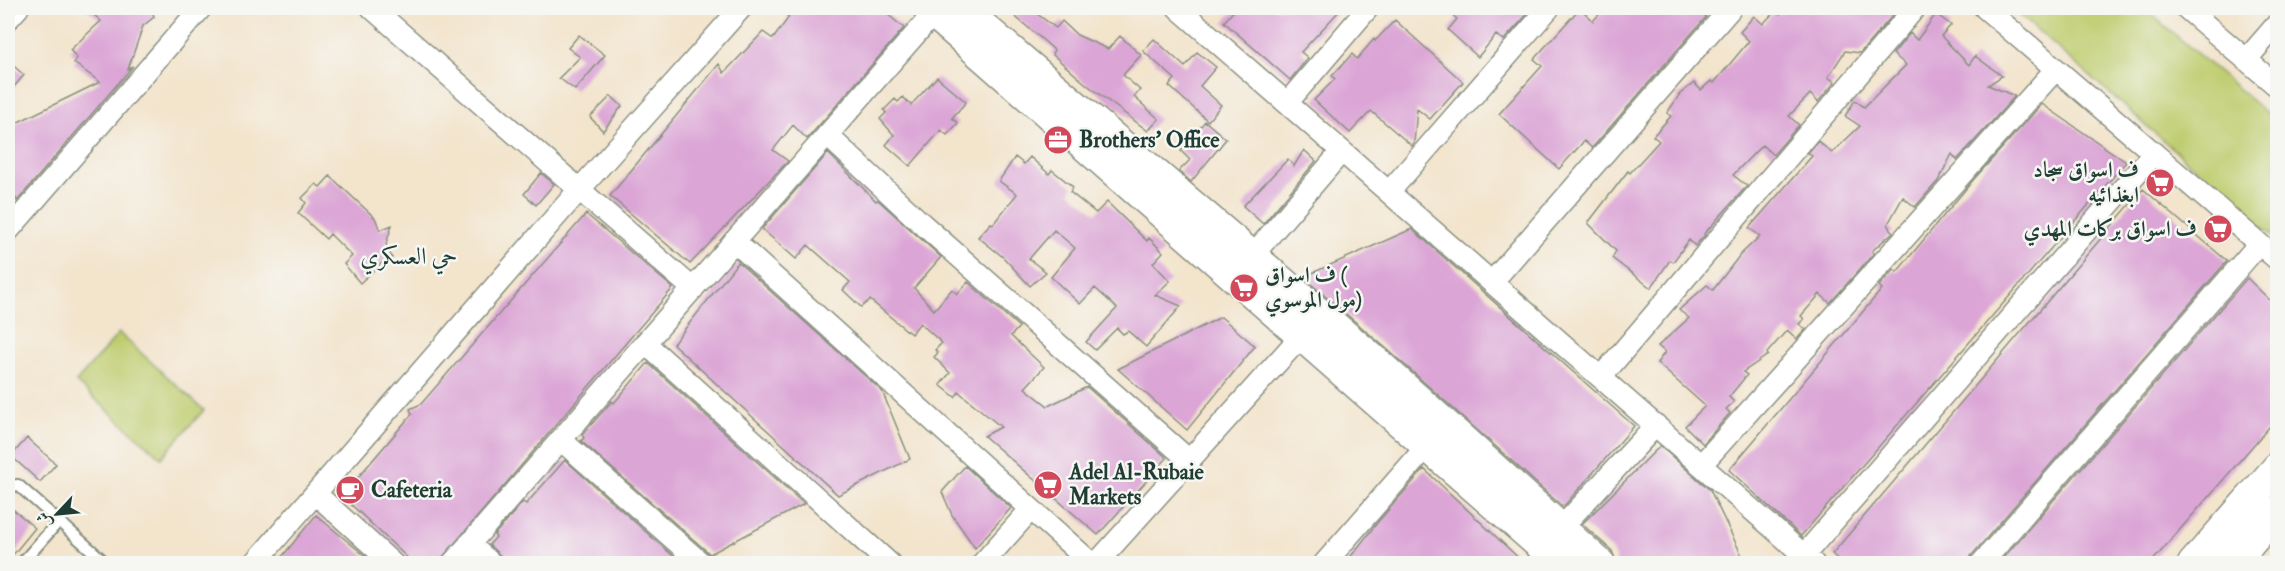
<svg xmlns="http://www.w3.org/2000/svg" width="2285" height="571" viewBox="0 0 2285 571" font-family="'IM FELL Double Pica',Amiri,serif">
<style>
.green{fill:#bfcd6f;stroke:#6f8552;stroke-width:1.5}
.building{fill:#dba5d6}
.lines{fill:none;stroke-linecap:round;stroke-linejoin:round}
.lane-casing{stroke:#899080;stroke-width:14}
.street-casing{stroke:#899080;stroke-width:24}
.secondary-casing{stroke:#899080;stroke-width:33}
.lane{stroke:#fff;stroke-width:10}
.street{stroke:#fff;stroke-width:21}
.secondary{stroke:#fff;stroke-width:30}
.labels{text-anchor:middle;dominant-baseline:central;stroke-width:5;stroke-linejoin:round;paint-order:stroke}
.poi-label{font-size:22px;font-weight:bold;fill:#1f3d34;stroke:#f6f6f2;text-anchor:start}
.neighbourhood-label{font-size:24px;fill:#1f3d34;stroke:#f6f6f2}
</style>
<rect width="100%" height="100%" fill="#f6f6f2"/>
<filter id="ink" filterUnits="userSpaceOnUse"><feTurbulence type="fractalNoise" baseFrequency=".0167" numOctaves="2"/><feDisplacementMap in="SourceGraphic" scale="12" xChannelSelector="R" yChannelSelector="G"/><feConvolveMatrix kernelMatrix="1 2 1 2 8 2 1 2 1" color-interpolation-filters="sRGB"/></filter>
<filter id="wash" filterUnits="userSpaceOnUse"><feTurbulence type="fractalNoise" baseFrequency=".008" numOctaves="4" result="noise"/><feDisplacementMap in="SourceGraphic" scale="24" xChannelSelector="R" yChannelSelector="G"/><feGaussianBlur stdDeviation="1.35" result="paint"/><feColorMatrix in="noise" values="0 0 0 0 0 0 0 0 0 0 0 0 0 0 0 0 0 1.4 0 .05"/><feComposite in="paint" operator="in"/></filter>
<g filter="url(#wash)">
<rect width="100%" height="100%" fill="#f3e4cc"/>
<!-- green -->
<path class="green" d="M2012,8H2144L2277,122V240Z
M119,333L204,410L161,458L76,382Z"/>
<g id="blocks">
<!-- building -->
<path class="building" d="M86,8H152L154,17L143,26L128,69L133,66L17,201L8,181V127L100,82L74,63L77,58L70,50L101,21Z
M777,8H880L904,28L807,139L793,125L773,150L788,161L690,264L610,196L719,64L724,73L763,32L773,39L789,17Z
M1005,8H1029L1056,28L1062,21L1077,35L1108,49L1120,36L1141,55L1123,75L1140,90L1134,97L1159,119L1148,131L1086,84L1052,54L1054,50L1044,41Z
M1236,8H1342L1301,52L1308,58L1290,80L1224,22Z
M1445,8H1533L1504,40L1496,35L1478,57L1448,30L1457,19Z
M1580,8L1593,21L1605,8H1699L1706,17L1592,148L1584,141L1559,169L1499,114L1542,66L1534,59Z
M1786,8H1899L1860,53L1845,51L1828,77L1835,82L1818,102L1810,94L1789,116L1799,125L1773,155L1762,145L1733,175L1747,186L1704,234L1705,235L1695,246L1689,240L1673,262L1670,260L1651,288L1612,258L1616,251L1588,223L1628,171L1630,173L1659,141L1653,136L1671,116L1667,113L1680,94L1694,83L1701,90L1711,81L1714,83L1749,41L1740,32L1754,16L1763,24L1776,10L1780,14Z
M1936,14L1951,25L1941,36L1969,65L1975,56L2002,76L1988,85L2015,96L1957,160L1952,154L1938,181L1915,207L1903,197L1888,224L1893,232L1872,251L1874,253L1830,303L1820,294L1801,316L1804,319L1799,324L1806,329L1797,339L1787,330L1767,353L1768,355L1743,372L1747,375L1729,397L1734,402L1726,409L1730,413L1703,444L1685,426L1705,406L1657,363L1665,352L1658,346L1689,318L1679,310L1707,285L1713,290L1740,255L1760,236L1749,228L1812,156L1808,153L1818,141L1832,153L1860,126L1845,116L1855,100L1864,107L1906,65L1893,54L1910,33L1917,40Z
M1395,20L1463,82L1430,119L1417,109L1414,143L1412,146L1371,111L1350,133L1314,100L1335,79L1332,76L1352,54L1357,59L1374,39L1375,41Z
M579,35L605,55L575,90L559,78L580,57L568,48Z
M1154,39L1185,67L1197,52L1216,67L1200,86L1221,105L1208,121L1169,86L1175,79L1143,51Z
M8,61L24,75L8,94Z
M937,77L966,102L952,118L958,123L947,135L941,130L910,166L886,145L894,135L880,119L886,113L884,110L895,99L898,102L903,97L911,105Z
M611,96L622,106L603,131L590,117Z
M2042,104L2126,162L1801,536L1729,470L1882,289L1879,286L1894,269L1897,272L1974,179Z
M1205,121L1226,139L1191,182L1179,171L1190,160L1181,151Z
M1304,150L1316,161L1263,224L1243,206L1288,159L1294,166Z
M828,153L876,201L878,200L941,257L914,288L934,310L952,289L957,294L968,282L1019,327L1011,336L1044,367L1025,388L1048,406L1087,387L1167,458L1098,535L984,436L1001,427L959,392L955,397L940,385L950,373L934,357L938,353L935,350L942,343L920,323L911,334L870,300L861,307L843,290L850,282L808,245L796,259L762,229Z
M1015,157L1024,164L1030,157L1049,174L1052,170L1073,187L1070,192L1096,213L1107,202L1147,241L1149,238L1163,252L1153,263L1170,281L1155,295L1181,306L1146,347L1128,331L1123,334L1117,328L1095,350L1086,342L1117,308L1095,288L1080,304L1051,277L1075,248L1054,230L1029,259L1046,272L1030,286L1003,257L978,237L991,223L993,224L1017,194L999,181Z
M541,173L554,184L536,205L524,194Z
M330,176L375,218L380,230L392,225L386,244L392,258L384,261L360,283L344,264L352,256L330,234L326,239L298,213L306,203L302,198L316,184L320,187Z
M2143,189L2227,261L1971,556L1969,564H1843L1832,554Z
M586,214L673,288L437,564H414L342,496L412,414L410,409L421,404Z
M1412,229L1634,426L1563,507L1387,349L1303,277Z
M738,262L882,391L910,459L838,495L673,344Z
M2247,278L2277,307V418L2150,564H1998Z
M1221,317L1255,346L1187,430L1118,369Z
M648,363L804,504L710,554L581,441L584,438L582,435L612,401L614,403Z
M27,438L56,464L40,482L11,456Z
M1660,446L1710,490L1746,564H1617L1612,551L1582,524Z
M565,460L682,564H509L504,559L489,545L496,537L494,535L523,502L526,504Z
M965,466L1011,508L975,548L952,515L942,492Z
M1424,469L1525,564H1345L1377,523Z
M8,505L35,528L8,561Z
M316,515L364,555L374,564H276Z"/>
</g>
</g>
<g filter="url(#ink)">
<use href="#blocks" fill-opacity="0" stroke="#899080" stroke-width="1.5"/>
<g class="lines">
<!-- lane casing -->
<g class="lane-casing">
<path id="lane" d="M8,486L18,485L107,564
M21,564L59,521"/>
</g>
<!-- street casing -->
<g class="street-casing">
<path id="street" d="M372,8L693,289
M1178,8L1814,564
M1985,8L2278,260
M2186,8L2278,87
M8,19L18,8
M2246,60L2278,23
M1287,103L1368,8
M827,135L919,221L1190,461
M1389,192L1549,8
M8,231L201,8
M734,241L1092,564
M1252,256L1342,151
M1492,282L1731,8
M645,343L890,564
M1601,377L1915,8
M561,440L702,564
M1701,465L2056,69
M316,494L393,564
M1561,528L1656,425
M469,544L492,564
M1804,555L2154,153
M254,564L579,190L741,8
M452,564L934,13
M982,564L1031,509
M1096,564L1302,335
M1324,564L1428,445
M1981,564L2259,244"/>
</g>
<!-- secondary casing -->
<g class="secondary-casing">
<path id="secondary" d="M928,8L1562,564
M961,8L1376,362L1600,564
M2193,564L2278,467
M2232,564L2278,511"/>
</g>
<!-- lane -->
<use href="#lane" class="lane"/>
<!-- street -->
<use href="#street" class="street"/>
<!-- secondary -->
<use href="#secondary" class="secondary"/>
</g>
</g>
<!-- icons -->
<defs>
<g id="office-disc" transform="scale(1.5)"><circle r="9.5" fill="#d1495b" stroke="#f6f6f2"/><path d="M-6-3h4V-5.5h4V-3h4V5H-6ZM-1-4.5V-3h2v-1.5ZM-6 0V1H6V0Z" fill="#fff"/></g>
<g id="supermarket-disc" transform="scale(1.5)"><circle r="9.5" fill="#d1495b" stroke="#f6f6f2"/><path d="M-6-5.5h2.5l.6 2H6L4.5 2H-2.5L-4.4-4H-6ZM-1.5 3.2a1.3 1.3 0 1 0 .1 0ZM3 3.2a1.3 1.3 0 1 0 .1 0Z" fill="#fff"/></g>
<g id="cafe-disc" transform="scale(1.5)"><circle r="9.5" fill="#d1495b" stroke="#f6f6f2"/><path d="M-5.5-4.5H6V0H3Q3 3.5 0 3.5H-2.5Q-5.5 3.5-5.5 0ZM3-3.2v2h1.7v-2ZM-6 4.5H4V6H-6Z" fill="#fff"/></g>
</defs>
<g fill-rule="evenodd">
<use href="#office-disc" x="1058" y="140"/>
<use href="#supermarket-disc" x="2160" y="183"/>
<use href="#supermarket-disc" x="2218" y="229"/>
<use href="#supermarket-disc" x="1244" y="288"/>
<use href="#supermarket-disc" x="1048" y="485"/>
<use href="#cafe-disc" x="350" y="490"/>
</g>
<g class="labels">
<!-- poi labels -->
<g class="poi-label">
<text x="1079" y="140">Brothers' Office</text>
<text x="2139" y="170" text-anchor="end">ف اسواق سجاد<tspan x="2139" dy="25">ابغذائيه</tspan></text>
<text x="2197" y="229" text-anchor="end">ف اسواق بركات المهدي</text>
<text x="1265" y="275">ف اسواق (<tspan x="1265" dy="25">مول الموسوي)</tspan></text>
<text x="1069" y="472">Adel Al-Rubaie<tspan x="1069" dy="25">Markets</tspan></text>
<text x="371" y="490">Cafeteria</text>
</g>
<!-- neighbourhood labels -->
<g class="neighbourhood-label">
<text x="409" y="256">حي العسكري</text>
</g>
</g>
<!-- margin -->
<rect width="2285" height="571" fill="none" stroke="#f6f6f2" stroke-width="30"/>
<!-- north arrow -->
<g transform="translate(57 514) rotate(244)" stroke="#f6f6f2" stroke-width="4.5" paint-order="stroke">
<path d="M0-4.5L10 22L0 15L-10 22Z" fill="#1f3d34"/>
<text y="-9" font-size="16" font-weight="bold" text-anchor="middle" fill="#1f3d34">ش</text>
</g>
</svg>
